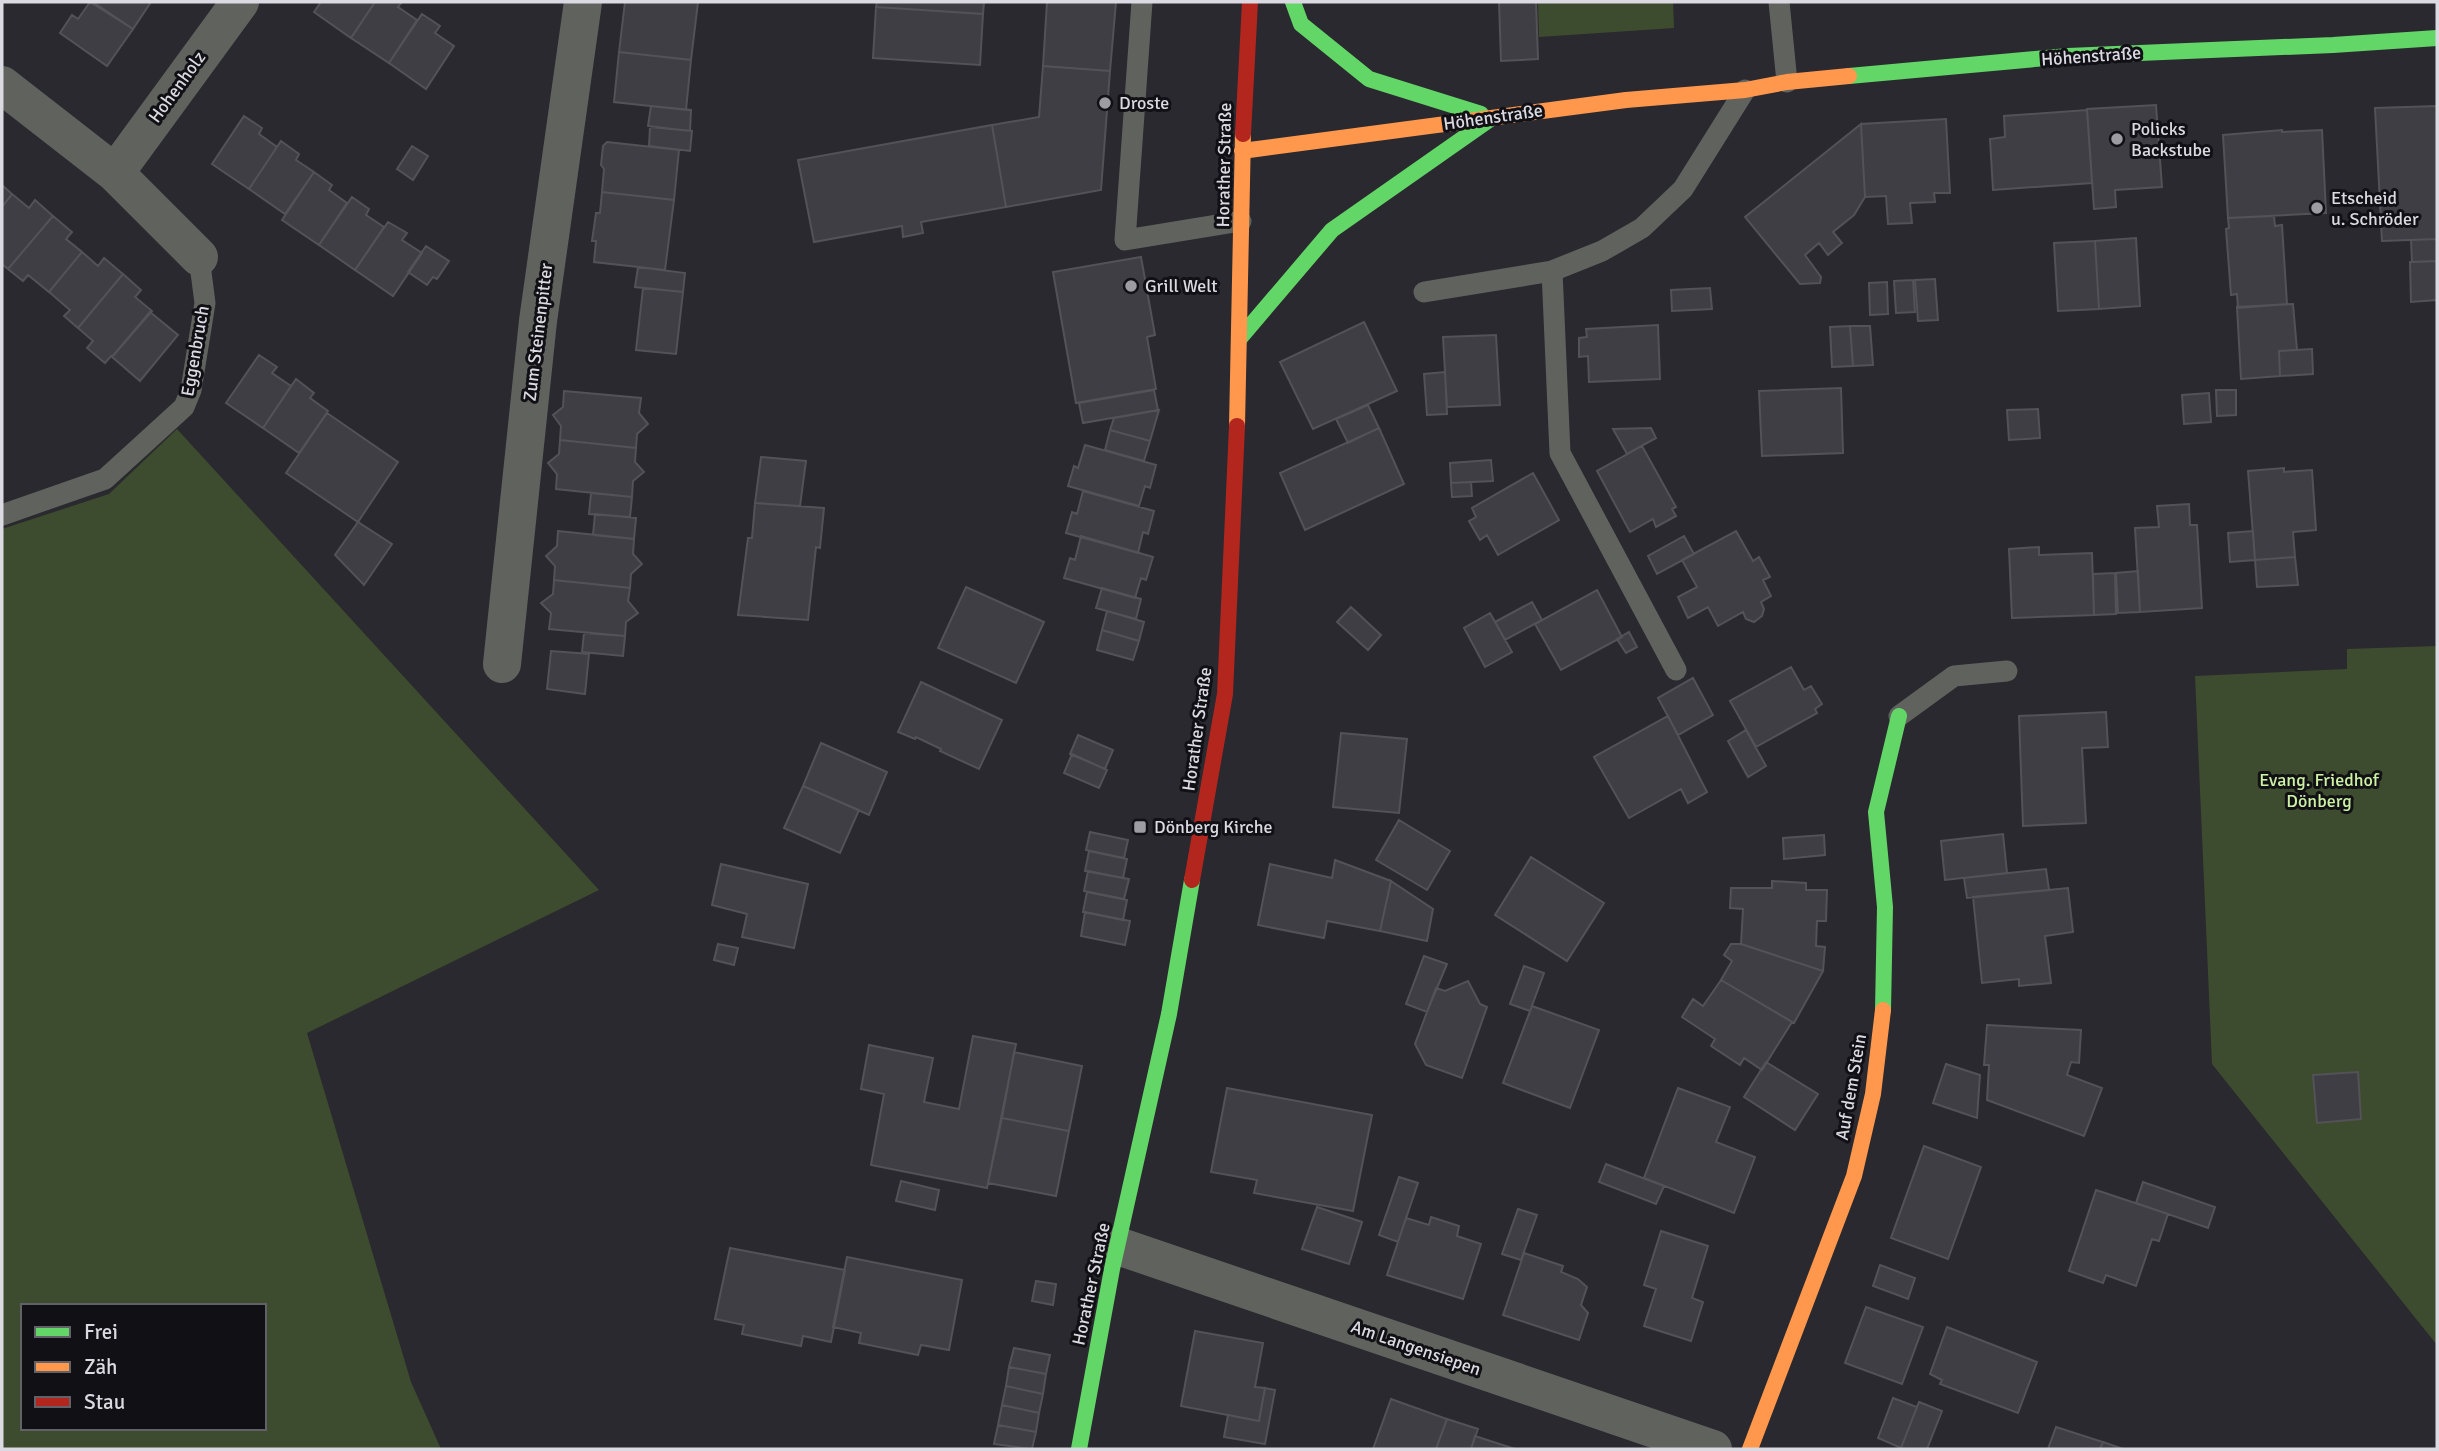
<svg xmlns="http://www.w3.org/2000/svg" width="2439" height="1451" viewBox="0 0 2439 1451" font-family="Signika,sans-serif">
<style>
.green{fill:#3d4c2e;fill-rule:evenodd}
.building{fill:#3f3e44;stroke:#535257;stroke-width:2}
.lines{fill:none;stroke-linecap:round;stroke-linejoin:round}
.lane{stroke:#60635d;stroke-width:21}
.street{stroke:#60635d;stroke-width:38}
.fast{stroke:#63d668;stroke-width:16}
.slow{stroke:#ff974d;stroke-width:16}
.jam{stroke:#b3261e;stroke-width:16}
.poi-dot{fill:#9d9ca3;stroke:#111015;stroke-width:2.5}
.labels{text-anchor:middle;dominant-baseline:central;stroke-width:6;stroke-linejoin:round;paint-order:stroke}
.street-label{font-size:18px;fill:#dbdae2;stroke:#111015}
.poi-label{font-size:18px;fill:#dbdae2;stroke:#111015;text-anchor:start}
.park-label{font-size:18px;fill:#cdf2a3;stroke:#111015}
</style>
<rect width="100%" height="100%" fill="#2a292f"/>
<!-- green -->
<path class="green" d="M1538,2H1673L1674,28L1539,37Z
M177,429L599,890L307,1033L411,1382L441,1449H2V529L109,494ZM23,1306H264V1428H23Z
M2437,646V1345L2212,1064L2195,676L2347,669V649Z"/>
<!-- building -->
<path class="building" d="M90,2L133,29L107,66L60,33L72,15L78,19Z
M93,2H151L133,29Z
M321,2H375L351,38L314,12Z
M375,2H402L398,7L417,20L389,63L351,38Z
M625,2H698L691,60L619,52Z
M877,2H984L983,14L876,7Z
M1047,2H1116L1110,71L1043,66Z
M1499,2H1536L1538,59L1501,61Z
M876,7L983,14L980,65L873,58Z
M422,14L440,26L435,33L454,46L426,89L389,63Z
M619,52L691,60L686,110L614,102Z
M1043,66L1110,71L1101,190L1006,207L992,125L1039,117Z
M2156,105L2162,187L2115,190L2116,207L2094,209L2087,109Z
M651,106L691,110L690,131L648,126Z
M2437,106V239L2382,241L2375,108Z
M2087,110L2092,183L1993,190L1990,139L2005,137L2004,116Z
M244,116L262,128L259,134L277,147L249,189L212,164Z
M1946,119L1950,193H1934L1935,202L1910,203L1912,223L1888,224L1886,196L1865,197L1861,124Z
M1861,124L1865,197L1854,215L1833,232L1842,243L1828,255L1819,243L1805,255L1821,277L1820,283L1800,284L1745,217Z
M992,125L1006,207L921,222L923,233L903,237L902,226L814,242L798,160Z
M650,127L692,131L690,151L649,146Z
M2282,130V132L2322,130L2326,213L2228,218L2223,135Z
M281,141L299,154L296,160L314,172L285,214L249,189Z
M607,142L679,150L674,200L602,192L604,169L601,165L603,146Z
M412,146L428,156L413,180L397,169Z
M314,172L332,185L329,190L347,203L319,245L282,220Z
M2,185L12,194L2,207Z
M602,192L674,200L665,270L594,262L596,241H592L596,213H600Z
M12,194L29,208L35,200L53,216L8,269L2,264V207Z
M352,197L369,209L366,215L384,227L355,270L319,245Z
M53,216L72,232L66,239L82,252L49,292L28,275L23,281L8,269Z
M2274,216L2275,226L2282,225L2287,304L2238,308L2237,294L2231,295L2226,229L2229,228L2228,218Z
M388,222L407,233L402,240L422,253L393,296L355,270Z
M2136,238L2140,306L2099,309L2095,241Z
M2437,239V261L2412,262L2411,240Z
M2095,241L2099,309L2058,311L2054,243Z
M426,246L449,261L437,279L433,277L427,285L408,272Z
M82,252L98,266L104,258L123,274L78,328L64,316L70,310L49,292Z
M1141,257L1155,335L1147,337L1156,389L1076,403L1053,272Z
M2437,261V300L2411,302L2410,262Z
M638,267L685,273L683,292L635,287Z
M123,274L141,290L135,297L152,311L112,357L111,356L105,363L87,348L93,341L78,328Z
M1935,279L1938,320L1918,321L1915,280Z
M1913,280L1915,312L1896,313L1894,281Z
M1887,282L1888,314L1870,315L1869,283Z
M643,288L683,292L676,354L636,350Z
M1710,288L1712,309L1672,311L1671,290Z
M2293,304L2297,350L2279,351L2280,376L2241,379L2237,307Z
M150,312L178,335L140,381L112,357Z
M1364,322L1397,391L1313,429L1280,362Z
M1658,325L1660,379L1589,382L1588,356L1579,357V338L1587,337L1586,329Z
M1850,326H1870L1873,365L1853,366Z
M1850,326L1853,366L1832,367L1830,327Z
M1496,335L1500,405L1447,407L1443,337Z
M2312,349L2313,374L2280,376L2279,351Z
M259,355L277,367L272,373L291,386L263,428L226,403Z
M1445,372L1447,414L1427,415L1424,374Z
M296,379L314,393L310,398L328,411L299,453L263,428Z
M1841,388L1843,453L1762,456L1759,391Z
M1154,390L1158,410L1083,423L1079,403Z
M2216,390H2236V415L2217,416Z
M564,391L641,398L639,413L648,424L637,434L636,448L560,440L561,426L553,415L563,407Z
M2209,393L2211,422L2184,424L2182,395Z
M1368,405L1379,428L1348,443L1336,419Z
M2038,409L2040,438L2009,440L2007,410Z
M1159,410L1150,441L1110,430L1114,418Z
M327,413L398,462L358,522L286,473Z
M1379,428L1404,484L1305,530L1280,473Z
M1651,428L1656,438L1627,454L1613,429Z
M1110,430L1150,441L1144,461L1105,450Z
M560,440L636,448L635,462L644,472L633,481L632,497L556,489L557,474L548,463L559,454Z
M1085,445L1156,465L1150,488L1145,486L1139,506L1068,486L1074,466L1078,468Z
M1642,446L1676,507L1672,509L1676,516L1656,527L1653,519L1630,532L1597,471Z
M761,457L806,461L800,506L755,503Z
M1491,460L1493,481L1451,483L1450,463Z
M2284,468V472L2312,470L2316,530L2293,532L2295,557L2255,560L2248,471Z
M1533,473L1559,520L1498,555L1487,535L1480,540L1469,521L1476,517L1472,508Z
M1471,482L1472,496L1452,497L1451,483Z
M1083,491L1154,511L1148,534L1143,532L1138,553L1066,533L1072,512L1077,514Z
M591,493L632,497L630,517L589,514Z
M755,503L824,508L820,548L816,547L808,620L738,615L748,538H752Z
M2189,504L2190,525H2197L2202,608L2140,612L2135,528L2159,527L2157,506Z
M595,514L636,518L634,539L593,535Z
M358,522L392,544L364,585L335,555Z
M558,531L634,539L633,554L642,564L631,574L630,588L554,580L555,566L546,556L557,546Z
M1736,531L1753,561L1759,557L1770,577L1763,580L1771,596L1761,602L1764,609L1762,616L1754,622L1746,619L1743,612L1718,626L1708,607L1688,618L1678,597L1697,587L1682,560Z
M2253,531L2255,560L2230,562L2228,533Z
M1081,536L1153,557L1146,580L1141,578L1135,598L1064,578L1070,558L1075,560Z
M1684,536L1694,554L1657,574L1648,556Z
M2039,547V555L2092,553L2094,615L2012,618L2009,549Z
M2295,557L2298,585L2257,587L2255,560Z
M2138,571L2140,612L2118,613L2116,573Z
M2115,573L2116,614L2094,615L2093,574Z
M554,580L630,588L628,601L638,613L626,622L625,636L549,629L551,613L541,603L553,594Z
M966,587L1044,622L1016,683L938,648Z
M1102,588L1141,599L1136,619L1096,608Z
M1597,590L1622,637L1561,670L1535,624Z
M1532,602L1542,620L1505,640L1495,622Z
M1351,607L1381,635L1368,650L1337,622Z
M1107,611L1144,622L1139,641L1102,630Z
M1490,613L1512,652L1485,667L1464,628Z
M1102,630L1139,641L1133,660L1097,650Z
M1629,632L1637,647L1626,653L1617,639Z
M584,633L625,636L623,656L582,652Z
M551,651L589,654L585,694L547,689Z
M1791,667L1804,690L1811,686L1822,704L1815,709L1817,713L1756,747L1730,701Z
M1693,678L1713,715L1678,735L1658,698Z
M921,682L1002,720L979,769L940,751L941,749L916,737L915,739L898,732Z
M2106,712L2108,747L2082,748L2086,823L2023,826L2019,716Z
M1668,716L1707,792L1688,803L1681,789L1629,818L1594,757Z
M1746,730L1766,766L1748,777L1728,741Z
M1341,733L1407,739L1399,813L1333,807Z
M1078,735L1113,750L1105,769L1070,754Z
M821,743L887,772L869,815L803,786Z
M1072,754L1107,770L1099,788L1064,773Z
M803,786L859,810L840,853L784,828Z
M1399,820L1450,851L1427,890L1376,860Z
M1090,832L1128,840L1124,858L1086,850Z
M2003,834L2007,873L1945,880L1941,841Z
M1824,835L1825,855L1784,859L1783,838Z
M1089,851L1127,859L1123,878L1085,871Z
M1531,857L1604,903L1567,961L1495,915Z
M1335,860L1391,881L1380,931L1327,921L1324,938L1258,925L1270,864L1332,878Z
M721,864L808,884L794,948L742,937L747,914L712,905Z
M2046,869L2049,890L1967,898L1964,878Z
M1088,871L1129,879L1124,899L1084,891Z
M1391,881L1433,909L1427,941L1380,931Z
M1772,881L1806,883V890H1827L1826,921H1817L1816,946L1825,947L1823,971L1741,944L1743,909L1730,908L1731,888H1772Z
M2068,888L2073,932L2045,936L2051,983L2019,986V979L1982,983L1973,897Z
M1087,892L1127,900L1123,920L1083,912Z
M1085,912L1130,921L1125,945L1081,936Z
M718,944L738,948L734,965L714,960Z
M1731,944H1741L1823,971L1794,1023L1721,980L1732,961L1724,955Z
M1424,956L1447,964L1427,1012L1406,1004Z
M1524,966L1544,973L1530,1011L1510,1004Z
M1721,980L1792,1022L1762,1070L1744,1058L1740,1065L1711,1046L1715,1039L1682,1017L1693,999L1703,1006Z
M1468,981L1480,1004L1487,1007L1462,1078L1426,1065L1415,1044L1436,988L1445,991Z
M1532,1006L1599,1030L1570,1108L1503,1083Z
M1987,1025L2081,1030L2079,1063L2071,1062L2067,1075L2102,1088L2084,1136L1987,1100L1989,1065H1984Z
M973,1036L1016,1044L987,1188L871,1165L884,1094L861,1089L869,1045L933,1058L924,1102L959,1109Z
M1014,1052L1082,1066L1069,1131L1002,1118Z
M1766,1062L1818,1094L1795,1130L1744,1097Z
M1946,1064L1980,1075L1977,1118L1933,1103Z
M2358,1072L2361,1119L2317,1123L2313,1075Z
M1227,1088L1372,1115L1353,1211L1254,1193L1257,1180L1211,1172Z
M1678,1088L1730,1107L1716,1142L1755,1157L1734,1213L1644,1178Z
M1002,1118L1069,1131L1056,1196L988,1183Z
M1924,1146L1981,1167L1948,1259L1891,1238Z
M1606,1164L1664,1186L1656,1204L1599,1182Z
M1399,1177L1418,1183L1398,1242L1379,1235Z
M901,1181L939,1190L935,1210L896,1201Z
M2143,1182L2215,1207L2208,1228L2136,1203Z
M2096,1190L2168,1214L2159,1241L2152,1239L2136,1286L2106,1275L2103,1283L2069,1271Z
M1317,1207L1362,1222L1349,1264L1302,1249Z
M1518,1209L1537,1215L1521,1260L1502,1254Z
M1431,1217L1459,1226L1457,1236L1481,1244L1463,1299L1387,1275L1406,1218L1429,1225Z
M1661,1231L1708,1246L1692,1298L1703,1302L1691,1341L1644,1326L1656,1289L1644,1285Z
M730,1248L845,1270L831,1342L803,1336L801,1346L742,1334L744,1325L715,1319Z
M1524,1253L1563,1266L1561,1272L1578,1279L1587,1287L1581,1305L1588,1313L1579,1340L1503,1315Z
M847,1257L962,1280L949,1350L921,1345L918,1355L859,1343L861,1333L833,1327Z
M1880,1265L1915,1278L1908,1299L1873,1286Z
M1036,1281L1056,1284L1053,1305L1032,1301Z
M1866,1307L1923,1327L1902,1384L1845,1363Z
M1947,1327L2037,1362L2018,1413L1940,1384L1942,1380L1930,1374Z
M1195,1331L1263,1343L1255,1387L1265,1388L1259,1421L1181,1406Z
M1014,1348L1050,1355L1046,1374L1009,1367Z
M1009,1367L1046,1374L1043,1394L1006,1386Z
M1006,1386L1043,1394L1039,1413L1002,1405Z
M1265,1388L1275,1390L1265,1444L1224,1437L1228,1415L1259,1421Z
M1893,1398L1917,1407L1901,1448L1878,1438Z
M1391,1399L1447,1419L1436,1449H1373Z
M1919,1402L1942,1411L1927,1449H1905L1901,1448Z
M1002,1405L1039,1413L1036,1432L998,1425Z
M1447,1419L1478,1429L1471,1449H1436Z
M998,1425L1036,1432L1032,1449L994,1444Z
M2056,1427L2103,1442L2100,1449H2048Z
M1475,1436L1515,1449H1471Z
M2103,1442L2123,1449H2100Z"/>
<g class="lines">
<!-- lane -->
<path class="lane" d="M1142,2L1125,240L1241,221
M1779,2L1787,82
M1552,271L1560,453L1676,670
M1424,292L1552,271L1602,251L1642,228L1683,189L1745,90
M2,515L105,479L184,407L191,390L205,303L199,257
M1899,716L1954,676L2007,671"/>
<!-- street -->
<path class="street" d="M2,85L115,173L199,257
M115,173L240,2
M502,664L538,321L583,2
M1118,1246L1713,1449"/>
<!-- fast -->
<path class="fast" d="M1293,2L1301,24L1369,79L1481,114
M1849,76L2068,56L2333,45L2437,38
M1240,338L1332,230L1489,120
M1883,1010L1885,907L1876,812L1899,716
M1079,1449L1112,1269L1169,1014L1192,880"/>
<!-- slow -->
<path class="slow" d="M1242,151L1626,100L1745,90L1787,82L1849,76
M1237,426L1243,134
M1750,1449L1854,1176L1873,1094L1883,1010"/>
<!-- jam -->
<path class="jam" d="M1243,134L1250,2
M1192,880L1225,694L1237,426"/>
</g>
<!-- markers -->
<g class="poi-dot">
<circle cx="1105" cy="103" r="7"/>
<circle cx="2117" cy="139" r="7"/>
<circle cx="2317" cy="208" r="7"/>
<circle cx="1131" cy="286" r="7"/>
<rect x="1133" y="820" width="14" height="14" rx="3.5"/>
</g>
<g class="labels">
<!-- street labels -->
<g class="street-label">
<text transform="translate(2091 56) rotate(-4)">Höhenstraße</text>
<text transform="translate(177 87) rotate(-54)">Hohenholz</text>
<text transform="translate(1493 117) rotate(-8)">Höhenstraße</text>
<text transform="translate(1224 165) rotate(-89)">Horather Straße</text>
<text transform="translate(538 332) rotate(-83)">Zum Steinenpitter</text>
<text transform="translate(195 351) rotate(-80)">Eggenbruch</text>
<text transform="translate(1197 729) rotate(-82)">Horather Straße</text>
<text transform="translate(1851 1087) rotate(-80)">Auf dem Stein</text>
<text transform="translate(1091 1284) rotate(-78)">Horather Straße</text>
<text transform="translate(1416 1348) rotate(19)">Am Langensiepen</text>
</g>
<!-- poi labels -->
<g class="poi-label">
<text x="1119" y="103">Droste</text>
<text x="2131" y="129">Policks<tspan x="2131" dy="21">Backstube</tspan></text>
<text x="2331" y="198">Etscheid<tspan x="2331" dy="21">u. Schröder</tspan></text>
<text x="1145" y="286">Grill Welt</text>
<text x="1154" y="827">Dönberg Kirche</text>
</g>
<!-- park labels -->
<g class="park-label">
<text x="2319" y="780">Evang. Friedhof<tspan x="2319" dy="21">Dönberg</tspan></text>
</g>
</g>
<!-- border -->
<rect width="2439" height="1451" fill="none" stroke="#dbdae2" stroke-width="7"/>
<!-- legend -->
<rect x="21" y="1304" width="245" height="126" fill="#111015" stroke="#626167" stroke-width="2"/>
<rect x="35" y="1327" width="35" height="10" fill="#63d668" stroke="#626167" stroke-width="2"/>
<text x="84" y="1339" font-size="21" fill="#dbdae2">Frei</text>
<rect x="35" y="1362" width="35" height="10" fill="#ff974d" stroke="#626167" stroke-width="2"/>
<text x="84" y="1374" font-size="21" fill="#dbdae2">Zäh</text>
<rect x="35" y="1397" width="35" height="10" fill="#b3261e" stroke="#626167" stroke-width="2"/>
<text x="84" y="1409" font-size="21" fill="#dbdae2">Stau</text>
</svg>
